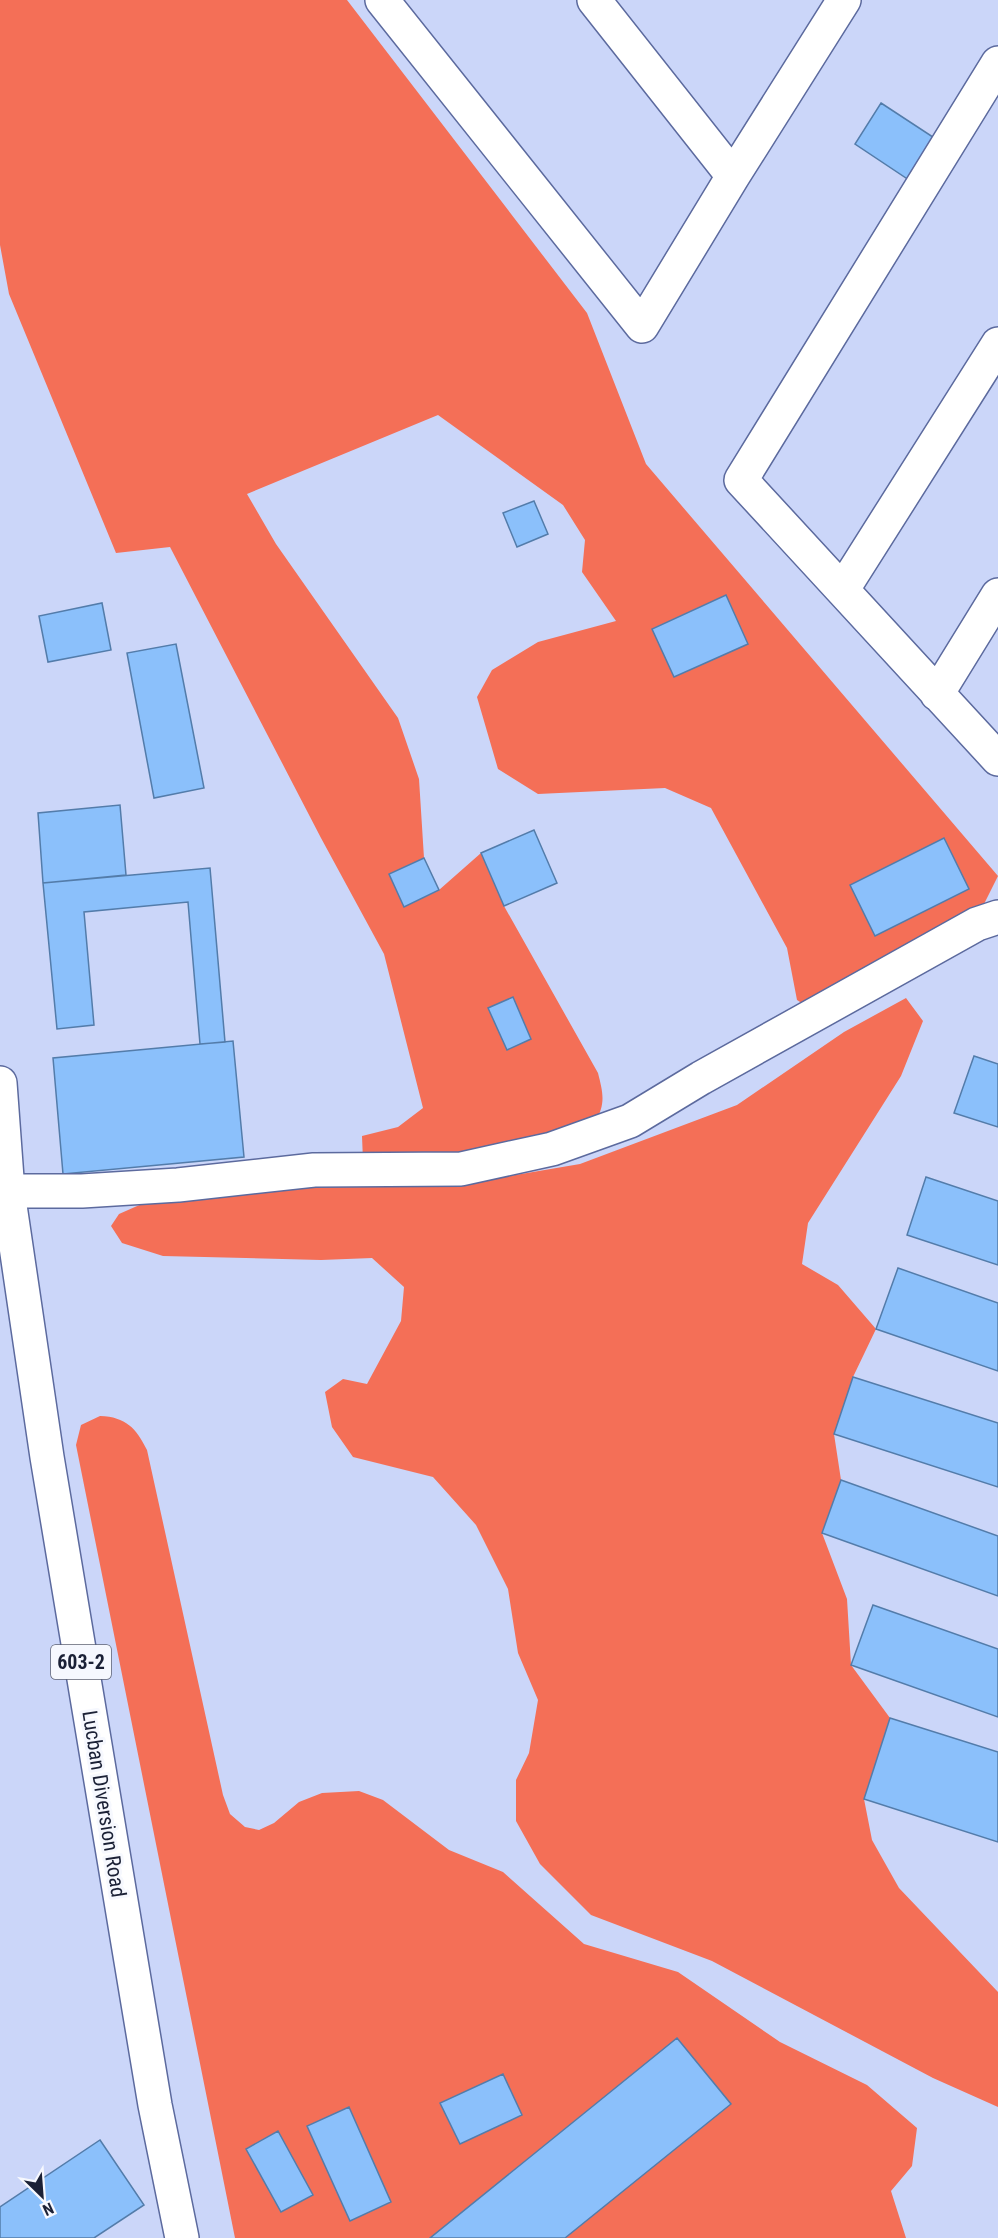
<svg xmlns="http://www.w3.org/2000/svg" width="998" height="2238" viewBox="0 0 998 2238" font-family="'Roboto Condensed',sans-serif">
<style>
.forest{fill:#f46f57}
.building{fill:#8bc0fb;stroke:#537caa;stroke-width:1.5}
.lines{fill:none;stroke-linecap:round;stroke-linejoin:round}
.street-casing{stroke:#5c6a9e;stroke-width:36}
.primary-casing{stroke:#5c6a9e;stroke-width:36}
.street{stroke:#fff;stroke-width:33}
.primary{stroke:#fff;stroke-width:33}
.labels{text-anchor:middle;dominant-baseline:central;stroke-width:6;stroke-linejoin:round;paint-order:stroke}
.shield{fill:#f6f8fe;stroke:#5d6272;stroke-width:1.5}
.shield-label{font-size:20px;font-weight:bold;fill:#1b2136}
.street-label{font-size:21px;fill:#1b2136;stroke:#f6f8fe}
</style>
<rect width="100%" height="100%" fill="#cbd6f9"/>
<!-- forest -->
<path class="forest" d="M0,0H347L587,313L646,464L998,876L984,904L927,934L808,1007L797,1000L787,948L711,808L665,788L538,794L498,769L477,697L492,670L538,642L616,621L582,572L585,540L563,505L438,415L247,494L276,544L398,718L419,779L424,858L389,874L405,906L439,890L481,853L504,906L598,1073C603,1093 606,1104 595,1122L477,1161H363L362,1136L398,1127L423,1108L384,954L321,838L170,547L116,553L9,294L0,245Z
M906,998L923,1021L901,1076L808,1223L802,1264L838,1285L876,1329L853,1377L834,1434L841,1480L822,1533L847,1599L851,1665L890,1718L864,1799L872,1840L899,1888L998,1992V2107L933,2078L712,1961L591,1915L540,1864L516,1821V1780L529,1753L538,1700L518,1653L508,1589L476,1525L433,1477L353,1457L332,1427L325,1392L343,1379L367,1384L401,1321L404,1287L372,1258L321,1260L163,1256L122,1243L111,1226L119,1214L144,1203L334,1183L446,1187L580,1164L737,1105L844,1032Z
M100,1416C126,1417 136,1428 147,1450L223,1795L230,1814L245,1827L259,1830L274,1823L299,1802L322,1793L359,1791L383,1800L449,1850L503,1872L584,1944L678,1972L780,2042L867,2085L917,2128L912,2166L891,2191L906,2238H235L76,1445L81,1425Z"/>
<!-- building -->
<path class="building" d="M881,103L939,141L912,182L855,144Z
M534,501L548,534L517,547L503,513Z
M726,595L748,644L674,677L652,629Z
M102,603L111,650L48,662L39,616Z
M176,644L204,788L154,798L127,653Z
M120,805L126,875L43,883L38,813Z
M534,830L557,883L504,906L481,853Z
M944,838L969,889L875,936L850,885Z
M424,858L439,890L404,907L389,874Z
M210,868L225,1042L200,1044L188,902L84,912L94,1025L57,1029L43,883Z
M513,997L531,1039L507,1050L488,1008Z
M233,1041L244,1157L63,1174L53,1058Z
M974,1056L998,1064V1127L954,1113Z
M926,1177L998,1201V1265L907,1235Z
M898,1268L998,1303V1371L876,1329Z
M853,1377L998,1423V1487L834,1434Z
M841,1480L998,1536V1596L822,1533Z
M873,1605L998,1649V1717L851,1665Z
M890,1718L998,1752V1842L864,1799Z
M677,2038L731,2104L565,2238H430Z
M503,2074L522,2115L460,2144L440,2103Z
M349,2107L391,2202L350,2221L307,2126Z
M278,2131L313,2195L281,2212L246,2149Z
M100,2140L144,2205L94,2238H0V2207Z"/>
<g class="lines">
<!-- street casing -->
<g class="street-casing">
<path id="street" d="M382,0L642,326L733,176L844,0
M594,0L733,176
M998,63L741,480L998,759
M843,589L998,344
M937,694L998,595
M0,1191H82L178,1185L314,1170L461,1169L552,1149L630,1121L701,1078L977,924L998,917"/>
</g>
<!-- primary casing -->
<g class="primary-casing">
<path id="primary" d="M0,1083L8,1192L47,1457L155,2105L182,2238"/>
</g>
<!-- street -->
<use href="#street" class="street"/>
<!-- primary -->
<use href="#primary" class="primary"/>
</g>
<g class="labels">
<!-- shield labels -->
<rect class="shield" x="51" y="1645" width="60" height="34" rx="4.5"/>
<g class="shield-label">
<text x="81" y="1662">603-2</text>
</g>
<!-- street labels -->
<g class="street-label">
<text transform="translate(104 1804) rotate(81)">Lucban Diversion Road</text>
</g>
</g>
<!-- north arrow -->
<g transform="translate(42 2196) rotate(155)" stroke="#f6f8fe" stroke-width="4.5" paint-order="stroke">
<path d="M0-4.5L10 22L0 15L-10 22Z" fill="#1b2136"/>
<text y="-9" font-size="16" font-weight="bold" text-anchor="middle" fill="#1b2136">N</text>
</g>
</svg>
